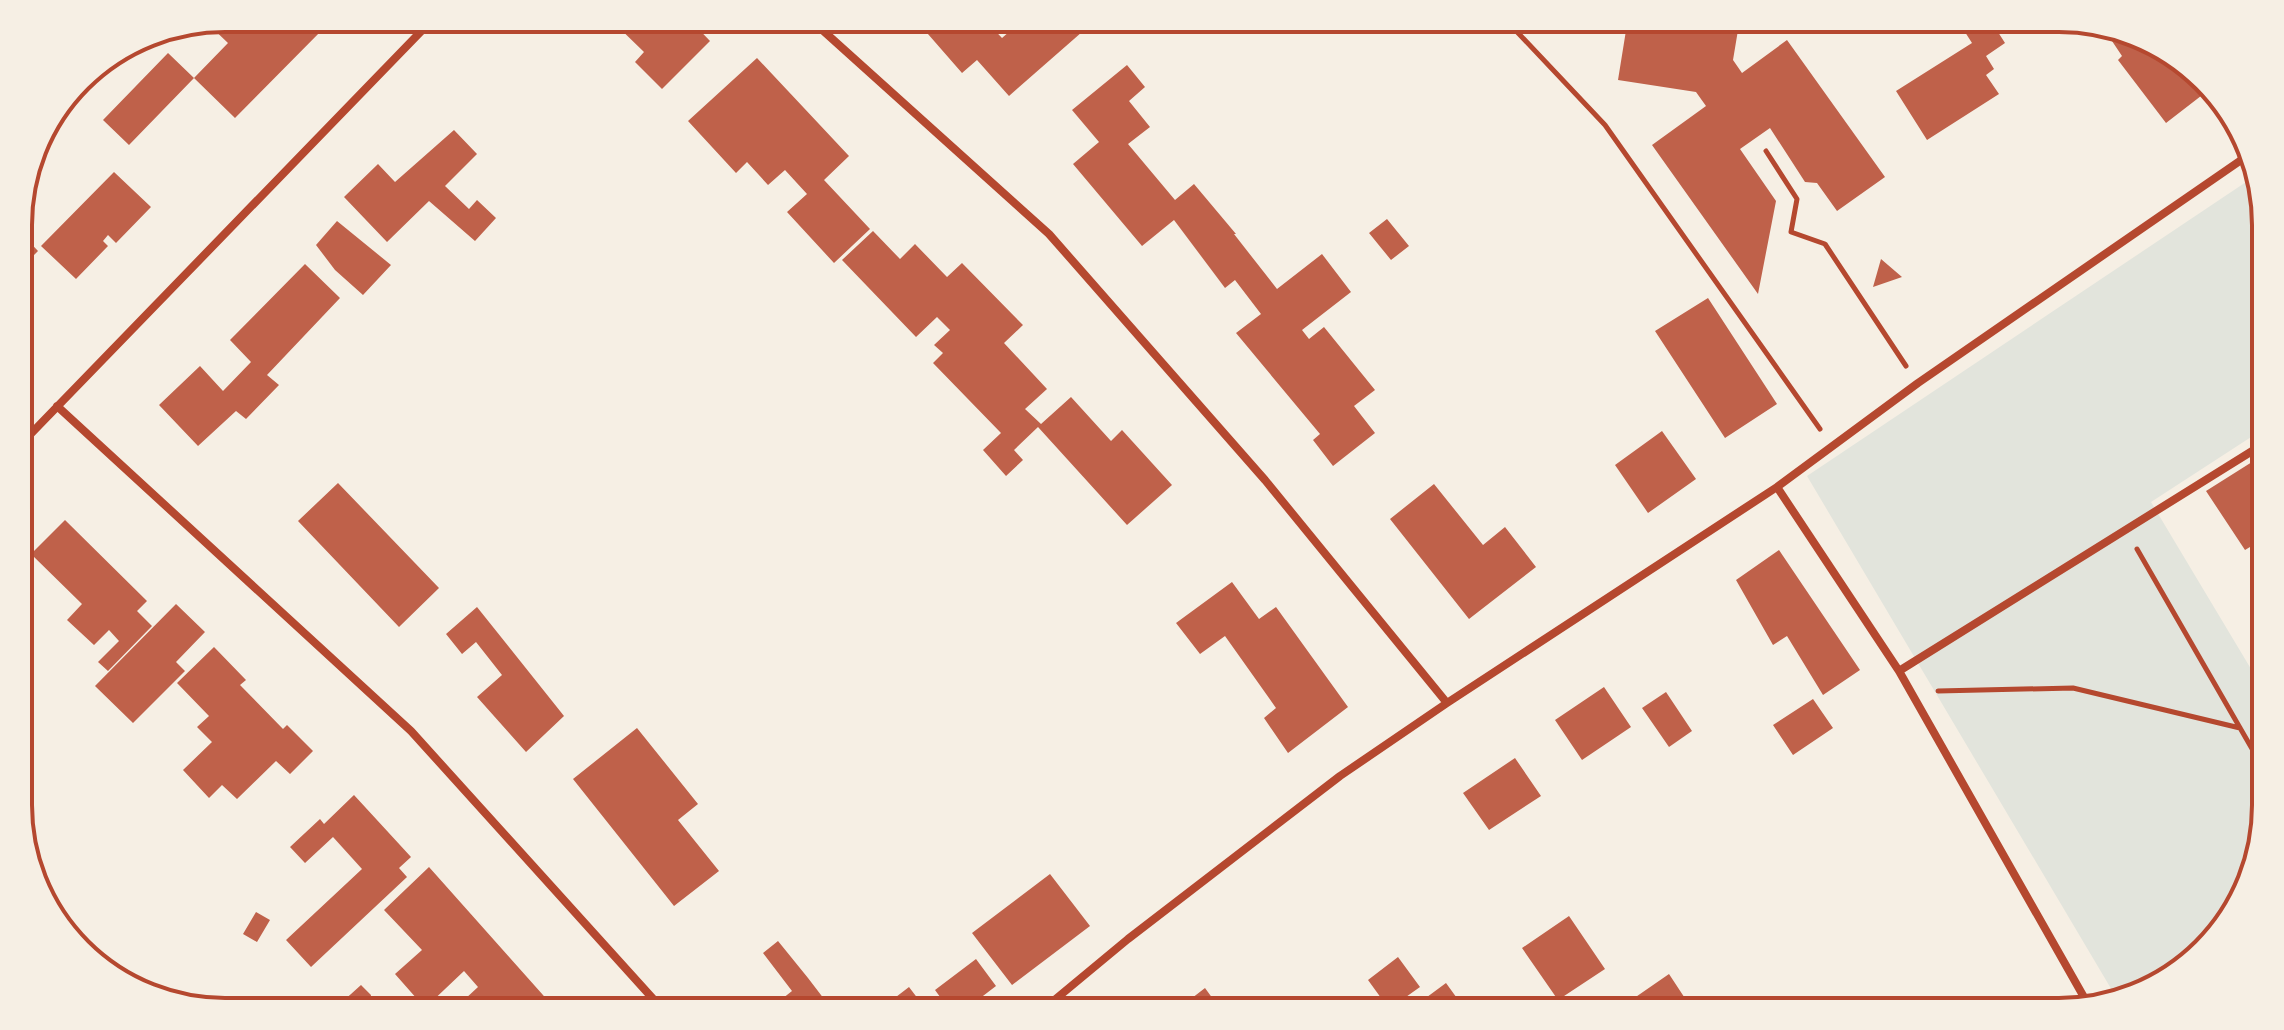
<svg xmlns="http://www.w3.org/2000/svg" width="2284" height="1030" viewBox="0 0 2284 1030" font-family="Manrope,sans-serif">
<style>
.green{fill:#e2e4dc}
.building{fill:#bf614a}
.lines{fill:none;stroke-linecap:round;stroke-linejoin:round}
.path{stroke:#b5482f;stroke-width:5}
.minor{stroke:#b5482f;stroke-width:8}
.rim{fill:none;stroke:#b5482f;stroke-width:4}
</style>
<rect width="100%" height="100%" fill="#f6efe4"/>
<!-- green -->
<path class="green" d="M2255,176L2264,199L2265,428L2151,502L2266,694V805L2250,885L2174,977L2116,997L1807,476Z"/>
<!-- building -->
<path class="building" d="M225,18H315L325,27L235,118L194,78L129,145L103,120L168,53L194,78L228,43L206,22Z
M609,18H688L710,41L662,89L635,62L644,52Z
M914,18H983L1002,38L1025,18H1070L1082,32L1009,96L977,60L962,73Z
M1628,18H1740L1733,60L1742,73L1787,40L1885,177L1837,211L1817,183L1805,182L1770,128L1740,149L1776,201L1758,294L1652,145L1706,106L1696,92L1618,80Z
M1956,18H1989L2005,43L1986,56L1994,69L1986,75L1999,94L1927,140L1896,91L1972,43Z
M2092,25L2139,34L2210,89L2166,123L2118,60L2122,56L2104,29L2099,34Z
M757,58L849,156L824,180L870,229L834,263L787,212L807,194L785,170L768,185L747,162L736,173L688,121Z
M1127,65L1145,87L1129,101L1150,127L1128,144L1175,200L1194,184L1236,234H1234L1277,289L1322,254L1351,292L1302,330L1309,339L1324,327L1375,390L1354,406L1375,433L1333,466L1313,440L1320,434L1236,333L1261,314L1235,280L1225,288L1174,220L1142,246L1073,164L1099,142L1072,110Z
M454,130L477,154L445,186L469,209L477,200L496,218L475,241L429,201L387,242L344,197L378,164L395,182Z
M114,172L151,207L116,243L108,235L103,241L108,246L76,279L41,246Z
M1387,219L1409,246L1391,260L1369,233Z
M337,221L391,265L363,295L335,270L316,245Z
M19,231L38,251L19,270Z
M873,231L900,259L915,244L947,277L962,263L1023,325L1004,343L1047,389L1025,409L1041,424L1071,397L1111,441L1122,430L1172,485L1127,525L1038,427L1014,450L1023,460L1006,476L983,450L1001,433L933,363L943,353L934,345L950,330L937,317L916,337L842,260Z
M1881,259L1902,277L1873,287Z
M305,264L340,298L267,375L279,385L246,419L236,411L198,446L159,405L200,366L223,391L251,362L230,340Z
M1708,298L1777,404L1725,438L1655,331Z
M1662,431L1696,479L1648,513L1615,465Z
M2252,462L2265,483V538L2245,550L2206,491Z
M338,483L439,588L399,627L298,521Z
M1434,484L1483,545L1505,527L1536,567L1469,619L1390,519Z
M65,520L147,601L137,611L152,626L108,671L98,662L119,641L109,630L94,645L67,620L82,604L31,554Z
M1779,550L1860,670L1823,695L1787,636L1773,645L1736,580Z
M1232,582L1259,619L1276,607L1348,707L1288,753L1264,718L1276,708L1225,636L1200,654L1176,623Z
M176,604L205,632L176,662L185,671L133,723L95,686Z
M477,607L564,716L526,752L477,697L502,675L476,642L462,654L446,634Z
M214,647L246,680L240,685L283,729L287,725L313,751L290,774L276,761L237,799L222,785L209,798L183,770L212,742L197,727L209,716L177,683Z
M1604,687L1631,727L1582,760L1555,720Z
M1666,692L1692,731L1669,747L1642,708Z
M1813,699L1833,728L1793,755L1773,725Z
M637,728L698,804L678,820L719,871L674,906L573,779Z
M1515,758L1541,796L1489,830L1463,793Z
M354,795L411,857L399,868L407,877L311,967L286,940L362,869L333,837L305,863L290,847L320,819L324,824Z
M429,867L551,1004L541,1012H501L492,1002L481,1012H451L478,987L464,971L425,1008L395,974L422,950L384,910Z
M1050,874L1090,926L1012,985L972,933Z
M256,912L270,920L257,942L243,934Z
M1569,916L1605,969L1558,1000L1522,948Z
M778,941L808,978L834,1012H770L768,1010L792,991L763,953Z
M1398,957L1420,987L1389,1009L1368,980Z
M976,959L996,986L962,1012H951L935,990Z
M1669,974L1694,1012H1614Z
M1446,983L1467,1012H1432L1423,1000Z
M361,985L371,995L368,1012H331Z
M909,987L928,1012H881L879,1010Z
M1205,988L1221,1010L1225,1006L1230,1012H1174Z"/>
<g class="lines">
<!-- path -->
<path class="path" d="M1504,18L1605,125L1820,429
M1766,151L1797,199L1791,232L1825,244L1906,366
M2137,549L2266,773
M1938,691L2073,688L2240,728"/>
<!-- minor -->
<path class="minor" d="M809,18L1049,234L1265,480L1447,703
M57,406L411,731L665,1012
M19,446L434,18
M1777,487L1899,671L2089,1006
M1899,671L2265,443
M1040,1012L1128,939L1340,776L1447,703L1777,487L1918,383L2247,156"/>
</g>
<!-- crop -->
<path d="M0 0H2284V1030H0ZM225 32H2059A193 193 0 0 1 2252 225V805A193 193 0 0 1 2059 998H225A193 193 0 0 1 32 805V225A193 193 0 0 1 225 32Z" fill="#f6efe4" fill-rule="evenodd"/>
<path class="rim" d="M225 32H2059A193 193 0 0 1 2252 225V805A193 193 0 0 1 2059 998H225A193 193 0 0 1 32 805V225A193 193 0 0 1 225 32Z"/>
</svg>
